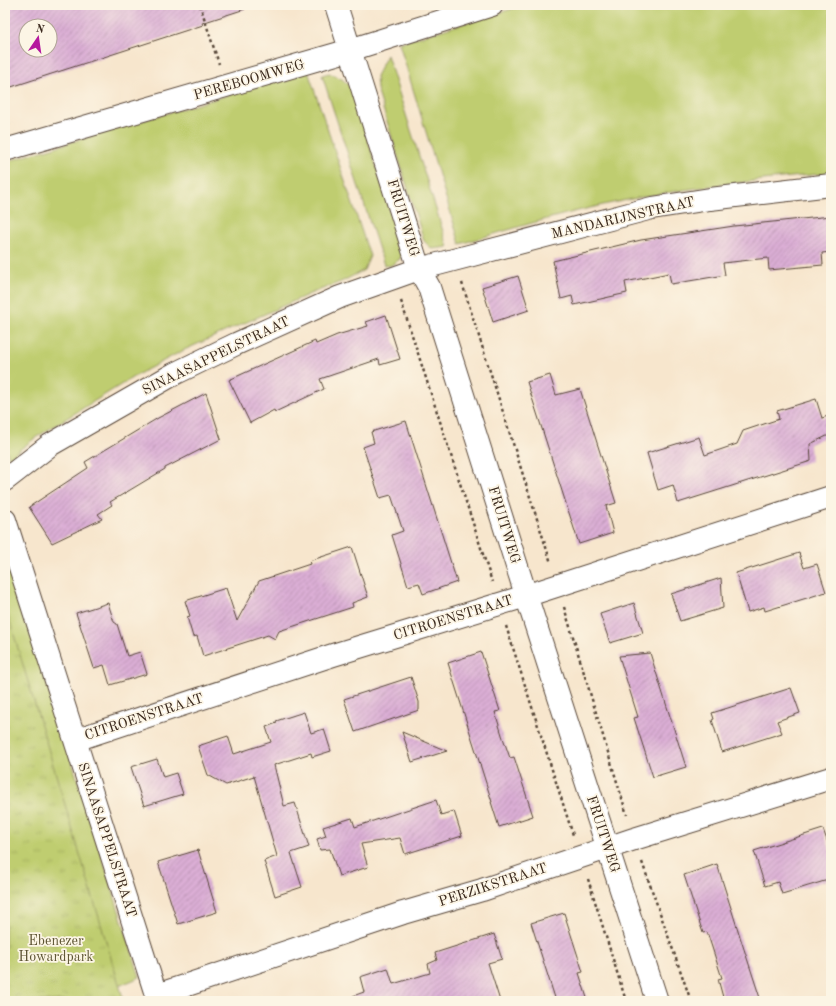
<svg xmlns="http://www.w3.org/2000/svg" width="836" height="1006" viewBox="0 0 836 1006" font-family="'Old Standard TT',serif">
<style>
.green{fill:#bfcd70;stroke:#7d7c47}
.park{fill:url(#park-tufts);stroke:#7d7c47}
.building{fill:url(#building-hatch);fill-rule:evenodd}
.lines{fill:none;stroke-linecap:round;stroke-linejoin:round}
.minor-casing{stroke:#574638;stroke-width:24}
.path{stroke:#574638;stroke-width:2.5;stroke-dasharray:3 3;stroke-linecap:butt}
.minor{stroke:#fff;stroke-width:22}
.labels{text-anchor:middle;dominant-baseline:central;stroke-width:3.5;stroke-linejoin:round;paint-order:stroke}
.street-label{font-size:14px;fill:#3b2a1e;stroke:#fcf5e5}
.park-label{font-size:14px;fill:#5c5332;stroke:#fcf5e5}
</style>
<defs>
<pattern id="park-tufts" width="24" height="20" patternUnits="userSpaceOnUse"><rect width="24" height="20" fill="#bfcd70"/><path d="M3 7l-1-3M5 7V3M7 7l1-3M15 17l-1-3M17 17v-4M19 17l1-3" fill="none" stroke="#a5b061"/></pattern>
<pattern id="building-hatch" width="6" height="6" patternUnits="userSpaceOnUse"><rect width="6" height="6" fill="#dbaed5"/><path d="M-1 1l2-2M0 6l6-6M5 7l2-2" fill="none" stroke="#b38eac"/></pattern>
</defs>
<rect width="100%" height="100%" fill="#fcf5e5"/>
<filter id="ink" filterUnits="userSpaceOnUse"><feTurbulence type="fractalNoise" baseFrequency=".025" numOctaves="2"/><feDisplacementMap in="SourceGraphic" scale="8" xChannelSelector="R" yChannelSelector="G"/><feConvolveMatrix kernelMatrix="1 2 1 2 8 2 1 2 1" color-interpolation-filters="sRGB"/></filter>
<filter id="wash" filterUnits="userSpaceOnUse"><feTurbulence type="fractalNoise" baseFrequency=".012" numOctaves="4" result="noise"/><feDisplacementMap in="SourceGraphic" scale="16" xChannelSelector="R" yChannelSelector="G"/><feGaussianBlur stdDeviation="0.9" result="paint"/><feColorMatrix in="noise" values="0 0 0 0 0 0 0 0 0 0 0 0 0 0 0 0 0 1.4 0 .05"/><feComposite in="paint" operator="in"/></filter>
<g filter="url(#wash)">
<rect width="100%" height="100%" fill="#f7e6cd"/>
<!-- green -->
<path class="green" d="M525,5H831V173C763,180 694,186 627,200C570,211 515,228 460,244L399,43Z
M387,55L448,247L432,249L424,241L377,89L376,76Z
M308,71L370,256L364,270L343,281L312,293L184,350L135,376L72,415L35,438L9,458L5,446V162Z
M329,73L342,79L352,88L402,250L400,259L390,266L384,265L322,75Z
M5,551L140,977L114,988L5,662Z"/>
<!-- park -->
<path class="park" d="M5,605L124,1001H5Z"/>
<g id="blocks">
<!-- building -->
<path class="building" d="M5,5H244L245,9L202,23L203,25L5,89ZM26,26H50V50H26Z
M831,216V252L822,253L823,265L769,270L768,258L723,263L725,275L671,284L669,273L625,282L627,293L574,305L572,296L561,299L553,261L641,240L701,231L734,226Z
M518,276L529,310L493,322L482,287Z
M386,315L400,359L380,365L379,359L320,379L324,389L275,412L274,410L250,423L229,380L315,341L316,344L337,335L368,326L366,322Z
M550,375L556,395L580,389L616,503L606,506L613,533L579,544L527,382Z
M206,393L221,439L165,468V469L110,502L112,505L98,514L102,519L52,543L29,507L88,468L85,462L158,418Z
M816,399L822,418L831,415V434L810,444L811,461L678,503L673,485L658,490L647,453L699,437L705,455L737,444L743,431L779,419L777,411Z
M406,421L457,582L423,594L419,583L408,586L392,535L403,531L391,495L380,498L363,447L374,443L371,432Z
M352,547L368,597L352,603L353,607L279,631L275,639L268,635L203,656L197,636L193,637L187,617L190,616L185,601L226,588L237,621L259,581L310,564L309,561Z
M799,553L804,568L817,564L826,592L765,611L764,607L748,612L736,573Z
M721,578L723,608L680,621L671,594Z
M108,603L114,622L117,624L127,656L140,652L147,674L110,685L104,665L94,668L76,613Z
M634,603L643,633L610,643L600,614Z
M481,652L500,711L495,712L502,735L510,758L514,757L533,816L499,827L491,802H492L448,663Z
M650,653L686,767L653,777L634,718L638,717L619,656Z
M411,677L419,702V710L355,732L344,699Z
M791,688L800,713L777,721L782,733L722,752L712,720L714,719L712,713Z
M304,712L311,733L324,729L331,751L312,757L311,753L274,765L284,806L295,803L309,847L291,853L302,887L275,896L264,861L277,856L254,776L226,785L208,775L198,746L228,736L234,754L271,742L266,727L277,723L276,721Z
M402,732L447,751L412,762Z
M157,759L163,777L176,773L183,794L144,806L131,767Z
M436,800L441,815L454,811L462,836L405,854L400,838L361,844L368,867L339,876L330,849L320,850L317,839L326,836L323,827L352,818L355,827Z
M823,829L831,852V879L782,894L778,882L765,886L754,851Z
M198,850L217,912L178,924L158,862Z
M717,864L743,946L761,1001H724L718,979L722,978L707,932L703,933L684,875Z
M564,913L583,972L579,973L588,1001H556L531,923Z
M494,934L502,959L488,963L500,1001H354L353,996L364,992L360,977L388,968L393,984L430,973L428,964L437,960L435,953Z"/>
</g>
</g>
<g filter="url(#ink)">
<use href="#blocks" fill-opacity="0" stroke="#574638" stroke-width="1"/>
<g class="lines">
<!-- minor casing -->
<g class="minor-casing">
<path id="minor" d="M336,5L419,269L429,287L526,595L657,1001
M5,150L350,50L492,5
M5,480L50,445L174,374L236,344L340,297L419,269L652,208L710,199L831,185
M5,520L158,1001
M75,740L333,655L516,599L831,497
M157,995L403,913L482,890L634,839L831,778"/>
</g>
<!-- path -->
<path class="path" d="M200,5L219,64
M5,112L9,125
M462,283L551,563
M401,301L492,582
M564,607L627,815
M506,626L573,835
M642,862L691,1001
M588,879L626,1001
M126,1001L133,999"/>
<!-- minor -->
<use href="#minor" class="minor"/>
</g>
</g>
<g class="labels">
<!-- street labels -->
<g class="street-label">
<text transform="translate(249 80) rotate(-16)">PEREBOOMWEG</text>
<text transform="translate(403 218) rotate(73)">FRUITWEG</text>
<text transform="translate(623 218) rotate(-13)">MANDARIJNSTRAAT</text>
<text transform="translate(216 356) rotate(-26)">SINAASAPPELSTRAAT</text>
<text transform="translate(504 525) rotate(73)">FRUITWEG</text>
<text transform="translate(453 618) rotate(-17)">CITROENSTRAAT</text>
<text transform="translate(144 717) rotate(-18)">CITROENSTRAAT</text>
<text transform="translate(603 834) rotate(72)">FRUITWEG</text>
<text transform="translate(107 840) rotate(72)">SINAASAPPELSTRAAT</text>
<text transform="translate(493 885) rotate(-18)">PERZIKSTRAAT</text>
</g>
<!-- park labels -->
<g class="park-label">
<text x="56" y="941">Ebenezer<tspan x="56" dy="16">Howardpark</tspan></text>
</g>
</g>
<!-- margin -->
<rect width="836" height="1006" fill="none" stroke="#fcf5e5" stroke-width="20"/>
<!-- north arrow -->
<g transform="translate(38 38) rotate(13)"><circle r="19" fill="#fcf5e5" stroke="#afa495"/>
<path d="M0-3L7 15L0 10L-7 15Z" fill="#b5179e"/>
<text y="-6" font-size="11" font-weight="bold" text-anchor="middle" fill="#3b2a1e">N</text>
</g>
</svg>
